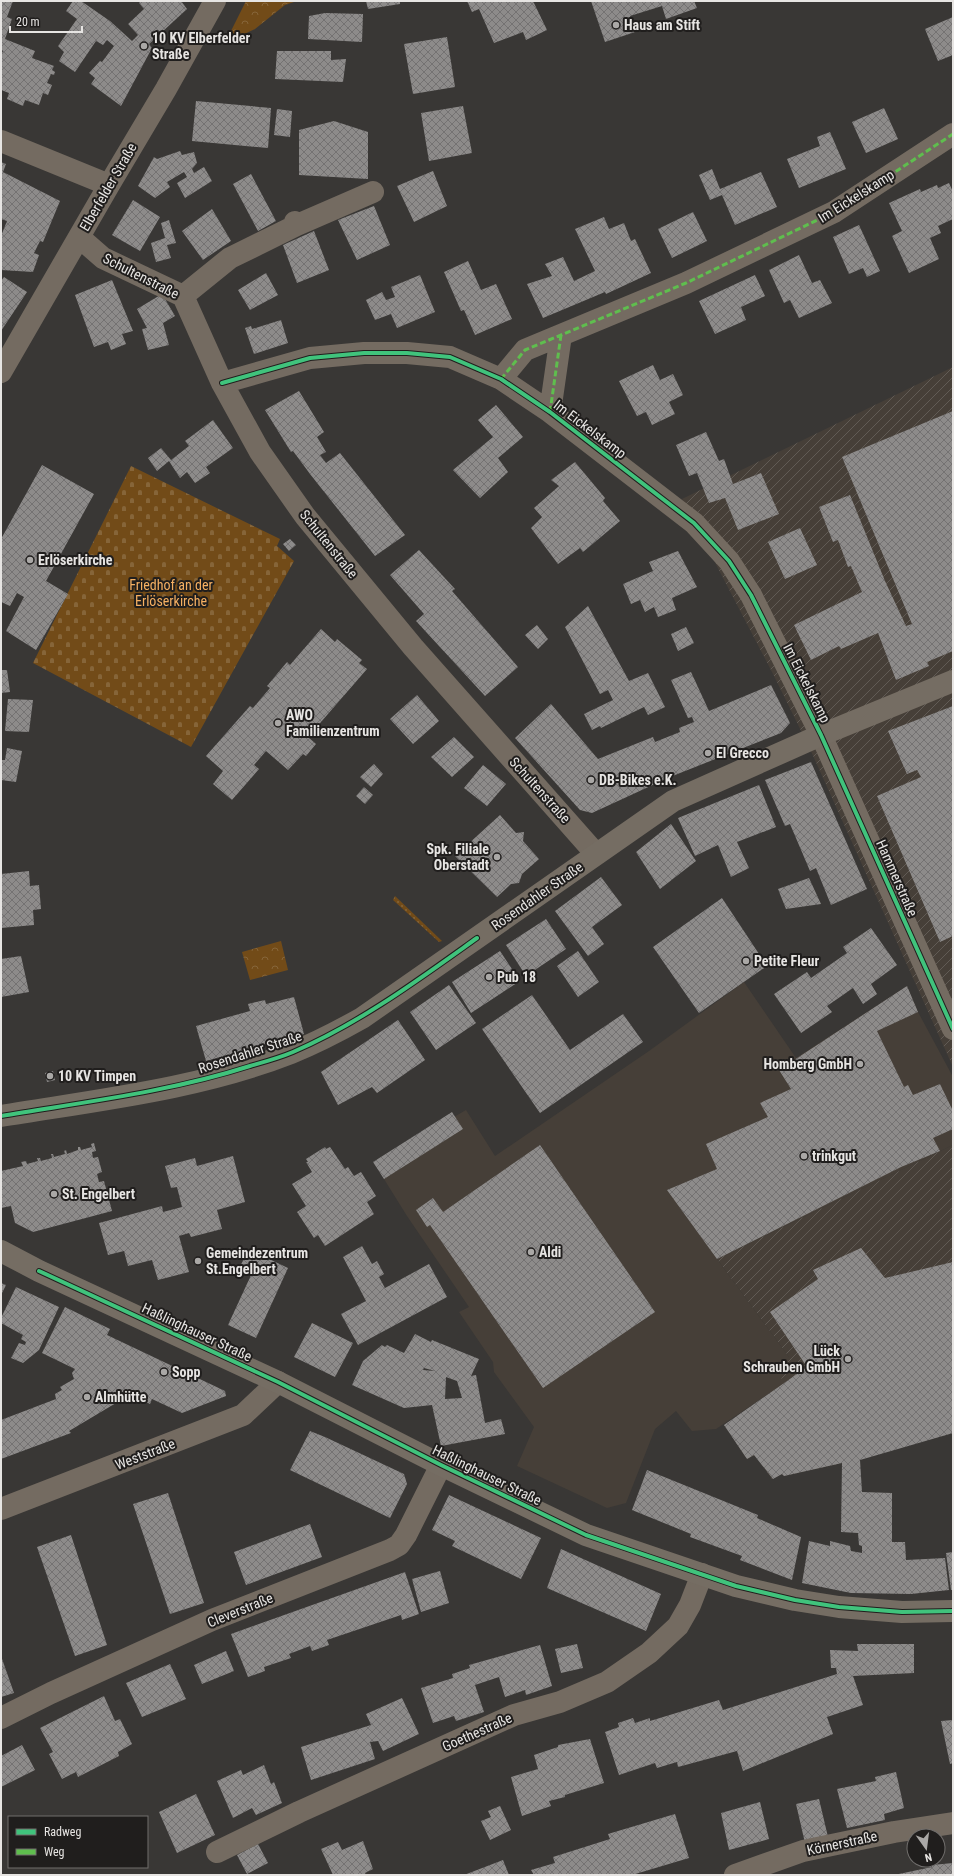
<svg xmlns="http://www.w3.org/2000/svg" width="954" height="1876" viewBox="0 0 954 1876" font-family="'Roboto Condensed',sans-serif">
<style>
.built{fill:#463f38}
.industrial{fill:url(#industrial-furrows)}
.grass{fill:url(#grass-dots)}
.forest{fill:url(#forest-crowns)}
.cemetery{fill:url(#cemetery-stones)}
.building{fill:url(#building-cross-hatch);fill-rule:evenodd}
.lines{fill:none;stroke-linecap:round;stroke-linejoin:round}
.minor{stroke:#746b61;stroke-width:22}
.secondary{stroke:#756d63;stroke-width:22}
.quiet{stroke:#5fbe4e;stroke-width:3;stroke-dasharray:6 3;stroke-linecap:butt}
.cycleway-casing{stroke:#201e1d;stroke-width:6}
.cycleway{stroke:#40c37c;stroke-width:4}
.poi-dot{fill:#aaa8a6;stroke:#201e1d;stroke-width:1.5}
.labels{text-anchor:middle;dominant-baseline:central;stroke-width:4;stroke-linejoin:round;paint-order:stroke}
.poi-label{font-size:14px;font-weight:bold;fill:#e7e5e3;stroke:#201e1d;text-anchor:start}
.street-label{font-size:14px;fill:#e7e5e3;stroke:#201e1d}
.park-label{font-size:14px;fill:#f6b062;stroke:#201e1d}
</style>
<defs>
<pattern id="industrial-furrows" width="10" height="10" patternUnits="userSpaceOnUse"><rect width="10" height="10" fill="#463f38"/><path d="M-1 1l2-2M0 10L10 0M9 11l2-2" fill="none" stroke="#615b55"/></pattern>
<pattern id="grass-dots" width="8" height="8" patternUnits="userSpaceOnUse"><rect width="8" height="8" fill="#724b18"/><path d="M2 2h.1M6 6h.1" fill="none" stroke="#866539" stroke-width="1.8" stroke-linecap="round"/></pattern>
<pattern id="forest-crowns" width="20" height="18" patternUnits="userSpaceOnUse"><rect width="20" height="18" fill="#724b18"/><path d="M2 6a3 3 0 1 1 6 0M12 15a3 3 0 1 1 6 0" fill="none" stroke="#866539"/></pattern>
<pattern id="cemetery-stones" width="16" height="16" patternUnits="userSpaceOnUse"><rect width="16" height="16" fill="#724b18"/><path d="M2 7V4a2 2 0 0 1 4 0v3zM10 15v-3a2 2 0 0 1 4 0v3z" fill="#866539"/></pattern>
<pattern id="building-cross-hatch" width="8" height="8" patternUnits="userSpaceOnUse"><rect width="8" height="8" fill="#8d8b8a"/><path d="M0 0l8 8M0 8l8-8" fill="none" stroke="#747272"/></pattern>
</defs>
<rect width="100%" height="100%" fill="#393735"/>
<!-- built -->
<path class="built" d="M744,982L796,1058L907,986L918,1012L953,1077V1145L717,1259L789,1357L785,1383L716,1429L692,1431L676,1411L655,1429L626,1503L607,1508L517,1466L534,1427L494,1372L493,1362L459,1312L469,1307L407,1216L374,1163L466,1110L495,1156L649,1051Z"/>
<!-- industrial -->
<path class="industrial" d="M953,367V1067L810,749L773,674L682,499Z
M953,1145V1433L842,1463L784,1476L782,1474L772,1479L755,1455L747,1459L724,1425L785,1384L774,1367L789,1357L717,1259Z"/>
<!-- grass -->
<path class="grass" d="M395,896L442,941L439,942L393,900Z"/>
<!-- forest -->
<path class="forest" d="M246,1H297L285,5L255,29L225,43Z
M281,941L288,970L250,980L242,952Z"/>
<!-- cemetery -->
<path class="cemetery" d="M131,466L280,539L277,546L294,561L191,747L33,663Z"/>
<!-- building -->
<path class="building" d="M1,1H13L7,17L12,19L5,39L35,51L32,58L54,66L52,70L55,72L54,75L51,74L47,83L52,85L48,95L43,93L39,105L25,100L23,106L7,99L9,93L1,90V55L3,51L1,50Z
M73,1H81L110,21L132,41L138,35L128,24L144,9L139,3L141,1H181L187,9L149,44L152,48L121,106L91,84L95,78L89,73L100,61L102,62L114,46L107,40L103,45L96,41L75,72L59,61L64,52L58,46L77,19L66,11Z
M366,1H400V4L368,9Z
M467,1H533L547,30L526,40L523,32L494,43L479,9L472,12Z
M591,1H694L697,8L666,19L662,6L630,16L635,32L605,42Z
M325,13L363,14L362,42L308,39L309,16Z
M953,17V55L938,61L925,29Z
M447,37L455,87L413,94L404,44Z
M277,51H331V60L346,59L343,82L275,79Z
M196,101L271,108L268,148L192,141Z
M463,106L472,153L429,161L421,113Z
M884,108L898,139L866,153L852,122Z
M277,109L292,111L290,137L274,135Z
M334,121L368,132V179L299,175V130Z
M830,132L846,169L799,188L787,159L820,146L817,137Z
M180,151L182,155L194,152L197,163L192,169L194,173L204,167L212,181L185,198L177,183L187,177L184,172L167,182L170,187L155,198L138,186L154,157L157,159Z
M1,162L6,164L3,172L60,201L43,242L40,241L34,253L39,255L33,272L1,270V236L7,221L1,219Z
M712,169L720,189L761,172L777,207L735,225L722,195L710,200L699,175Z
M433,171L447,206L414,222L397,186Z
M251,174L276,221L258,231L233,184Z
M949,183L953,192V219L938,226L941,233L930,238L939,259L909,273L892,236L902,231L889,203L920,189L921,192L937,185L938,188Z
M133,200L160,217L140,251L112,235Z
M374,206L390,245L357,260L338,220Z
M212,209L231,241L203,260L182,231Z
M693,212L707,241L672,258L658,229Z
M604,217L609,229L624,223L631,241L635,239L651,273L606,294L605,292L543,318L527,284L552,276L545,264L563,257L574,281L595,271L575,229Z
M169,220L176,243L167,245L171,258L156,262L151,243L165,238L161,223Z
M859,225L880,271L867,277L863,268L849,274L833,237Z
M314,231L329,270L297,283L283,245Z
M799,255L812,283L820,280L832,303L799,318L790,300L784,303L769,270Z
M468,261L481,290L496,284L512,319L475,335L464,310L461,311L444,272Z
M266,273L278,295L250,310L238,290Z
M420,275L435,312L397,328L391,314L375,320L366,300L382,292L386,300L395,297L391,287Z
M755,275L765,296L741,307L746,320L715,334L699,301Z
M4,277L27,292L1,331V281Z
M112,280L133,331L122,334L126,344L111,350L108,342L94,347L75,295Z
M162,294L175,316L163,323L169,345L148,350L142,329L147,328L137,309Z
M281,320L288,343L254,354L245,328L251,326L252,329Z
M653,365L660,380L673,374L683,395L669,402L675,414L652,425L646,412L637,416L619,381Z
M299,391L324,432L317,437L326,452L320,455L326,463L340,453L405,535L375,556L310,474L293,451L291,452L265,410Z
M496,405L523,437L498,458L508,472L480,498L453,470L493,437L478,420Z
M953,411V651L927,662L929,666L896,680L878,633L841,649L839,646L811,660L794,625L862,592L851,566L848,567L838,540L833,542L819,507L850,495L885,581L906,626L912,624L842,457Z
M213,420L233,448L206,467L210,473L195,483L187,472L180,478L169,461L157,471L148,458L161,448L171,460L189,446L185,441Z
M706,432L719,461L724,459L733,484L761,473L779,514L738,530L725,498L709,503L697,473L689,476L676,445Z
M575,462L605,498L603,501L620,521L583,552L580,548L558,564L531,528L542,517L534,508L559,486L551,480Z
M42,465L94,494L46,581L68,594L36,650L6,631L24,597L17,593L10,606L1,602V539Z
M800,528L817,565L785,579L768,542Z
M290,539L296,545L289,551L283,544Z
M419,550L455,589L452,591L518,667L485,696L416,621L424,614L390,575Z
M678,551L697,587L672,598L676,610L658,617L654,607L645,612L640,600L631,604L623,584L653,571L649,562Z
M588,606L629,681L648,673L665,707L648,715L644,707L601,728L600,726L592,730L584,714L613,700L608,690L600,694L565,627Z
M537,625L548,639L538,649L525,635Z
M686,627L694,643L678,651L671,634Z
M321,629L335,642L337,639L362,660L359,663L367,669L308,737L316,744L306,756L303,754L288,770L266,751L254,765L259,769L232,800L213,784L223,771L206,756L250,706L253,708L270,688L267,686L287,662L290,665Z
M1,670H7L10,692L1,693Z
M691,672L709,711L771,685L790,723L781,733L670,777L592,813L580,810L515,738L551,704L598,759L653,737L655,742L680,732L679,728L694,722L692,717L688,718L671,680Z
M417,695L439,721L413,744L390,719Z
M8,699L33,700L29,732L5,731Z
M953,706V936L940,942L877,796L921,777L917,770L907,774L888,731Z
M454,737L474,757L452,777L431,757Z
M7,748L22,751L16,782L1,780V760H5Z
M811,762L867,889L831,905L816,868L810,871L790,824L785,826L765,780Z
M374,764L383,774L371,787L360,777Z
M483,765L506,784L487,806L464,788Z
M759,785L776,827L737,842L749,868L731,877L718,845L695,856L678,818Z
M364,787L373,795L365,804L356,796Z
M500,815L516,833L524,832L523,841L539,859L522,874L519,883L511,884L497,897L455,856Z
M671,824L696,861L660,889L636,852Z
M29,871L30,886L39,885L41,909L33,910L34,925L1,928V874Z
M601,877L622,905L592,927L604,944L588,956L555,911Z
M809,878L821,904L786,909L778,889Z
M722,898L767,966L699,1013L653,947Z
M546,919L566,949L526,976L506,945Z
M871,928L897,965L871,984L877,994L863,1004L853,988L827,1006L832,1012L801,1033L774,994L807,972L811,978L847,953L843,947Z
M500,951L520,981L471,1013L452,982Z
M578,951L599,982L578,997L557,966Z
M21,956L29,992L1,997V959Z
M449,985L476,1023L436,1050L410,1012Z
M907,986L918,1012L877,1031L904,1087L908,1085L913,1095L940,1084L953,1111V1129L933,1138L940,1151L901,1167L717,1259L667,1190L717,1169L706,1144L768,1117L760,1103L791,1089L779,1070Z
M532,995L570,1050L623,1014L643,1042L540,1113L482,1029Z
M294,997L304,1034L206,1061L196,1026L250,1011L248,1004L265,1000L266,1004Z
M398,1020L425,1060L377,1093L372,1087L338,1105L321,1072Z
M53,1071L55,1080L47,1082L45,1073Z
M452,1112L463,1129L384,1179L373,1162Z
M94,1143L96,1151L92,1152L93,1158L98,1157L102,1172L97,1174L99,1182L104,1181L112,1211L33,1232L15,1223L11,1206L1,1208V1171L23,1166L21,1162L26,1161L27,1164L38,1161L37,1158H40L41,1161L52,1158L51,1154H53L54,1157L65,1154L64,1151L66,1150L67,1154L78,1150V1147H80L81,1150L92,1147L91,1144Z
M540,1145L655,1312L543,1388L430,1225L427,1227L416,1210L433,1198L443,1212Z
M325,1147L326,1149L330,1147L345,1169L348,1167L354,1176L361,1172L376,1196L367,1202L374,1214L325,1246L318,1235L314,1238L297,1212L306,1206L292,1184L312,1172L306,1162H308L306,1159Z
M233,1156L245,1202L217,1210L222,1229L191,1237L189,1233L179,1236L189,1272L158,1280L152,1260L128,1266L124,1251L108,1255L99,1223L162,1206L163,1212L182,1207L177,1187L171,1188L165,1166L195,1158L197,1166Z
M362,1246L372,1264L377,1261L384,1274L379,1277L385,1288L429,1264L447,1297L358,1345L341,1314L366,1301L343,1257Z
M861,1248L885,1278L953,1262V1433L860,1460L862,1492L892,1493V1542H905L906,1560L945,1558L949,1590L911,1594L851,1593L802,1583L809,1541L830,1546V1541L850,1546L851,1551L862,1553V1546L859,1545L858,1533L841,1532L842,1463L784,1476L782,1474L773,1479L754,1455L747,1459L724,1425L807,1367L770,1312L818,1279L813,1270Z
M248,1249L288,1268L256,1338L228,1325L252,1273L240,1267Z
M1,1283L6,1285L1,1295Z
M16,1287L59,1307L39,1350L23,1363L11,1358L19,1343L25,1345L26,1342L21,1339L23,1335L1,1323V1318Z
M65,1307L110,1329L107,1335L225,1391L226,1396L182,1413L152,1399L150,1404L122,1392L116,1403L69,1431L71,1433L1,1459V1420L56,1399L55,1394L62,1390L60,1387L74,1379L72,1373L75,1369L42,1353Z
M312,1323L353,1343L335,1377L294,1357Z
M415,1334L431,1342L432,1340L479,1359L471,1376L476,1375L485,1423L501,1419L505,1434L441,1446L432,1405L404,1408L352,1385L363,1361L382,1345L385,1347L387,1345L404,1353ZM424,1368L435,1371L423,1370ZM446,1377L457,1381L462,1398L445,1399Z
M310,1431L325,1437L404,1474L407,1484L390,1518L290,1470Z
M647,1470L758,1515L757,1518L801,1537L792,1580L740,1560L742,1556L690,1537L691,1534L632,1510Z
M168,1493L204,1603L170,1614L133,1504Z
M449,1495L541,1538L521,1579L452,1546L455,1541L432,1530Z
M310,1524L322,1557L246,1585L234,1552Z
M71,1535L107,1645L75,1656L37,1547Z
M561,1549L661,1594L646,1631L547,1588Z
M953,1552V1590H951L946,1553Z
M440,1571L449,1603L421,1612L412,1579Z
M405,1572L419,1614L402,1620L401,1615L327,1640L329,1645L312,1651L310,1646L289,1654L291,1658L264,1667L265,1671L248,1677L231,1634Z
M577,1644L583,1668L561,1673L555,1649Z
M857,1644H914V1673L853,1676L863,1705L827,1717L833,1734L743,1771L737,1751L678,1767L677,1762L657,1768L655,1763L619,1775L605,1732L619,1727L618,1723L633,1718L635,1723L650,1718V1721L719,1700L723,1710L837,1674L836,1668H831L830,1650L858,1651Z
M540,1645L552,1686L526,1695L525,1690L505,1697L499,1677L475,1685L484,1712L456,1721L454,1716L433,1723L421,1688L453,1678L452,1674L470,1668L469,1665Z
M226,1651L234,1671L202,1684L194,1665Z
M1,1656L14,1693L1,1697Z
M170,1664L186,1699L142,1717L126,1683Z
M104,1696L115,1721L120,1719L132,1744L118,1752L119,1756L78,1777L76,1772L62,1779L49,1754L53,1752L40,1728Z
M402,1698L419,1734L383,1751L378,1741L370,1742L375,1759L311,1780L301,1747L371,1725L366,1714Z
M953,1720V1763L950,1764L941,1721Z
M590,1739L604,1783L565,1795V1797L549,1801L551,1806L522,1816L511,1777L538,1769L534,1755L558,1747V1745Z
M22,1745L35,1770L1,1787V1756Z
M264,1765L271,1784L274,1782L282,1803L256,1815L252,1808L233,1818L217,1781L241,1770L243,1775Z
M896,1772L904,1808L884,1814L885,1820L847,1828L837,1789L876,1781L875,1777Z
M196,1794L215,1835L177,1853L159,1812Z
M819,1799L828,1837L805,1843L796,1804Z
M760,1802L769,1839L729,1850L721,1813Z
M500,1806L511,1830L490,1840L481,1821L491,1817L488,1811Z
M675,1814L689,1858L632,1875H534L531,1870L555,1863L553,1857L610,1839L608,1834Z
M363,1841L373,1869L365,1873L366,1875H333L321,1849L338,1842L342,1850Z
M258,1844L268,1863L247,1874L237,1855Z
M503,1860L509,1875H464Z
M953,1863V1875H894L932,1867V1865Z"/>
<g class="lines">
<!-- minor -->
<path class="minor" d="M1,141L109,185
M297,225L373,192
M79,237L103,258L183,296L222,383L260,452L305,516L413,647L596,854
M183,296L230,258L297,225L295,222
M1,372L109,185L166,89L215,1
M501,379L525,350L686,283L834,212L953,134
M222,383L310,358L364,353H407L450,357L501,379L550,412L694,523L729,561L751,595L821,735L953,1029
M550,412L561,335
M1,1509L243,1415L278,1382
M1,1718L51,1693L212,1620L390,1550L399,1545L406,1535L441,1465
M217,1852L299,1812L514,1715L560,1702L607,1682L649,1653L678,1626L690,1605L702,1574
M735,1875L803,1851L894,1832L953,1823"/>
<!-- secondary -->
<path class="secondary" d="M1,1116C98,1100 199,1089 291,1053C316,1043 339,1031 362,1018L673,801L821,735L953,681
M1,1251L39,1271L278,1382L441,1465L586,1535L736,1586L795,1600L839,1607L902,1612L953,1611"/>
<!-- quiet -->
<path class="quiet" d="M501,379L525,350L686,283L834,212L953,134
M550,412L561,335"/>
<!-- cycleway casing -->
<g class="cycleway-casing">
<path id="cycleway" d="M222,383L310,358L364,353H407L450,357L501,379L550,412L694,523L729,561L751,595L821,735L953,1029
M1,1116C84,1102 169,1092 250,1066C264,1062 279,1058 293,1052C360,1023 418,980 477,938
M39,1271L278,1382L441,1465L586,1535L736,1586L795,1600L839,1607L902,1612L953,1611"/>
</g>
<!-- cycleway -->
<use href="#cycleway" class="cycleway"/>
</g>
<!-- markers -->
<g class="poi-dot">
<circle cx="616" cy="25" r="4"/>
<circle cx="144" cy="46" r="4"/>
<circle cx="30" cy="560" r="4"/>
<circle cx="278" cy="723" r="4"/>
<circle cx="708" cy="753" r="4"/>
<circle cx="591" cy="780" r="4"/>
<circle cx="497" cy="857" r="4"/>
<circle cx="746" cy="961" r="4"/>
<circle cx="489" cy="977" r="4"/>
<circle cx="860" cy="1064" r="4"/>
<circle cx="50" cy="1076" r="4"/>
<circle cx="804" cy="1156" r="4"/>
<circle cx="54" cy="1194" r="4"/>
<circle cx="531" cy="1252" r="4"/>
<circle cx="198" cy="1261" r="4"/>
<circle cx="848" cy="1359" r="4"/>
<circle cx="164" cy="1372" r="4"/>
<circle cx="87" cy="1397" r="4"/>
</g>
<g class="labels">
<!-- poi labels -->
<g class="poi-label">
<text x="624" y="25">Haus am Stift</text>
<text x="152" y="38">10 KV Elberfelder<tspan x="152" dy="16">Straße</tspan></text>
<text x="38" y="560">Erlöserkirche</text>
<text x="286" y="715">AWO<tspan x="286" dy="16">Familienzentrum</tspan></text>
<text x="716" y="753">El Grecco</text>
<text x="599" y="780">DB-Bikes e.K.</text>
<text x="489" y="849" text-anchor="end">Spk. Filiale<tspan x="489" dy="16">Oberstadt</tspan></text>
<text x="754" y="961">Petite Fleur</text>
<text x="497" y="977">Pub 18</text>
<text x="852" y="1064" text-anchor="end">Homberg GmbH</text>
<text x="58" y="1076">10 KV Timpen</text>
<text x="812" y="1156">trinkgut</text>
<text x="62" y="1194">St. Engelbert</text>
<text x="539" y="1252">Aldi</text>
<text x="206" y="1253">Gemeindezentrum<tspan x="206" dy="16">St.Engelbert</tspan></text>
<text x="840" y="1351" text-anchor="end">Lück<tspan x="840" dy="16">Schrauben GmbH</tspan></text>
<text x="172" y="1372">Sopp</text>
<text x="95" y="1397">Almhütte</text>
</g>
<!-- street labels -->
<g class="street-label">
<text transform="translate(108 187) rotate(-60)">Elberfelder Straße</text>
<text transform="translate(856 196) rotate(-32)">Im Eickelskamp</text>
<text transform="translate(141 276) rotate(27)">Schultenstraße</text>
<text transform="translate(590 429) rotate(37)">Im Eickelskamp</text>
<text transform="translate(329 544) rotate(51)">Schultenstraße</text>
<text transform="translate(807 683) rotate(63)">Im Eickelskamp</text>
<text transform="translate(540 790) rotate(48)">Schultenstraße</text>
<text transform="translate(897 878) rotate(66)">Hammerstraße</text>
<text transform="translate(537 896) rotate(-35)">Rosendahler Straße</text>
<text transform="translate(250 1052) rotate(-18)">Rosendahler Straße</text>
<text transform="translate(197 1332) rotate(25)">Haßlinghauser Straße</text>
<text transform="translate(145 1454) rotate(-21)">Weststraße</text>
<text transform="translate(487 1475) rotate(26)">Haßlinghauser Straße</text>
<text transform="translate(240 1610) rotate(-22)">Cleverstraße</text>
<text transform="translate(477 1732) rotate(-24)">Goethestraße</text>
<text transform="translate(842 1843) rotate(-12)">Körnerstraße</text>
</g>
<!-- park labels -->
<g class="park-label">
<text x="171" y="585">Friedhof an der<tspan x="171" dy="16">Erlöserkirche</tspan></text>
</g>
</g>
<!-- border -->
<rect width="954" height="1876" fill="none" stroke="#e7e5e3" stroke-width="4"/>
<!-- legend -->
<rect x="8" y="1816" width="140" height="52" fill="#201e1d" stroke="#706e6c"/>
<rect x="16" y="1829" width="20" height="6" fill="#40c37c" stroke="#706e6c"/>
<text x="44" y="1836" font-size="12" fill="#e7e5e3">Radweg</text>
<rect x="16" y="1849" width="20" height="6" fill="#5fbe4e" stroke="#706e6c"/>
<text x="44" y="1856" font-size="12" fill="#e7e5e3">Weg</text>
<!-- north arrow -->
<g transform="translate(926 1848) rotate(166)"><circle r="19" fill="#201e1d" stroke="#706e6c"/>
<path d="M0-3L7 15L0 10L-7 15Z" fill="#aaa8a6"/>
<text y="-6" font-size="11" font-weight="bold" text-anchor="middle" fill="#e7e5e3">N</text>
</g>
<!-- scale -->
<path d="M10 26v6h72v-6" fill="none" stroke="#e7e5e3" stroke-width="2"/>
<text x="16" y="26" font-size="12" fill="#e7e5e3" stroke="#201e1d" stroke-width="3" paint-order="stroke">20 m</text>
</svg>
